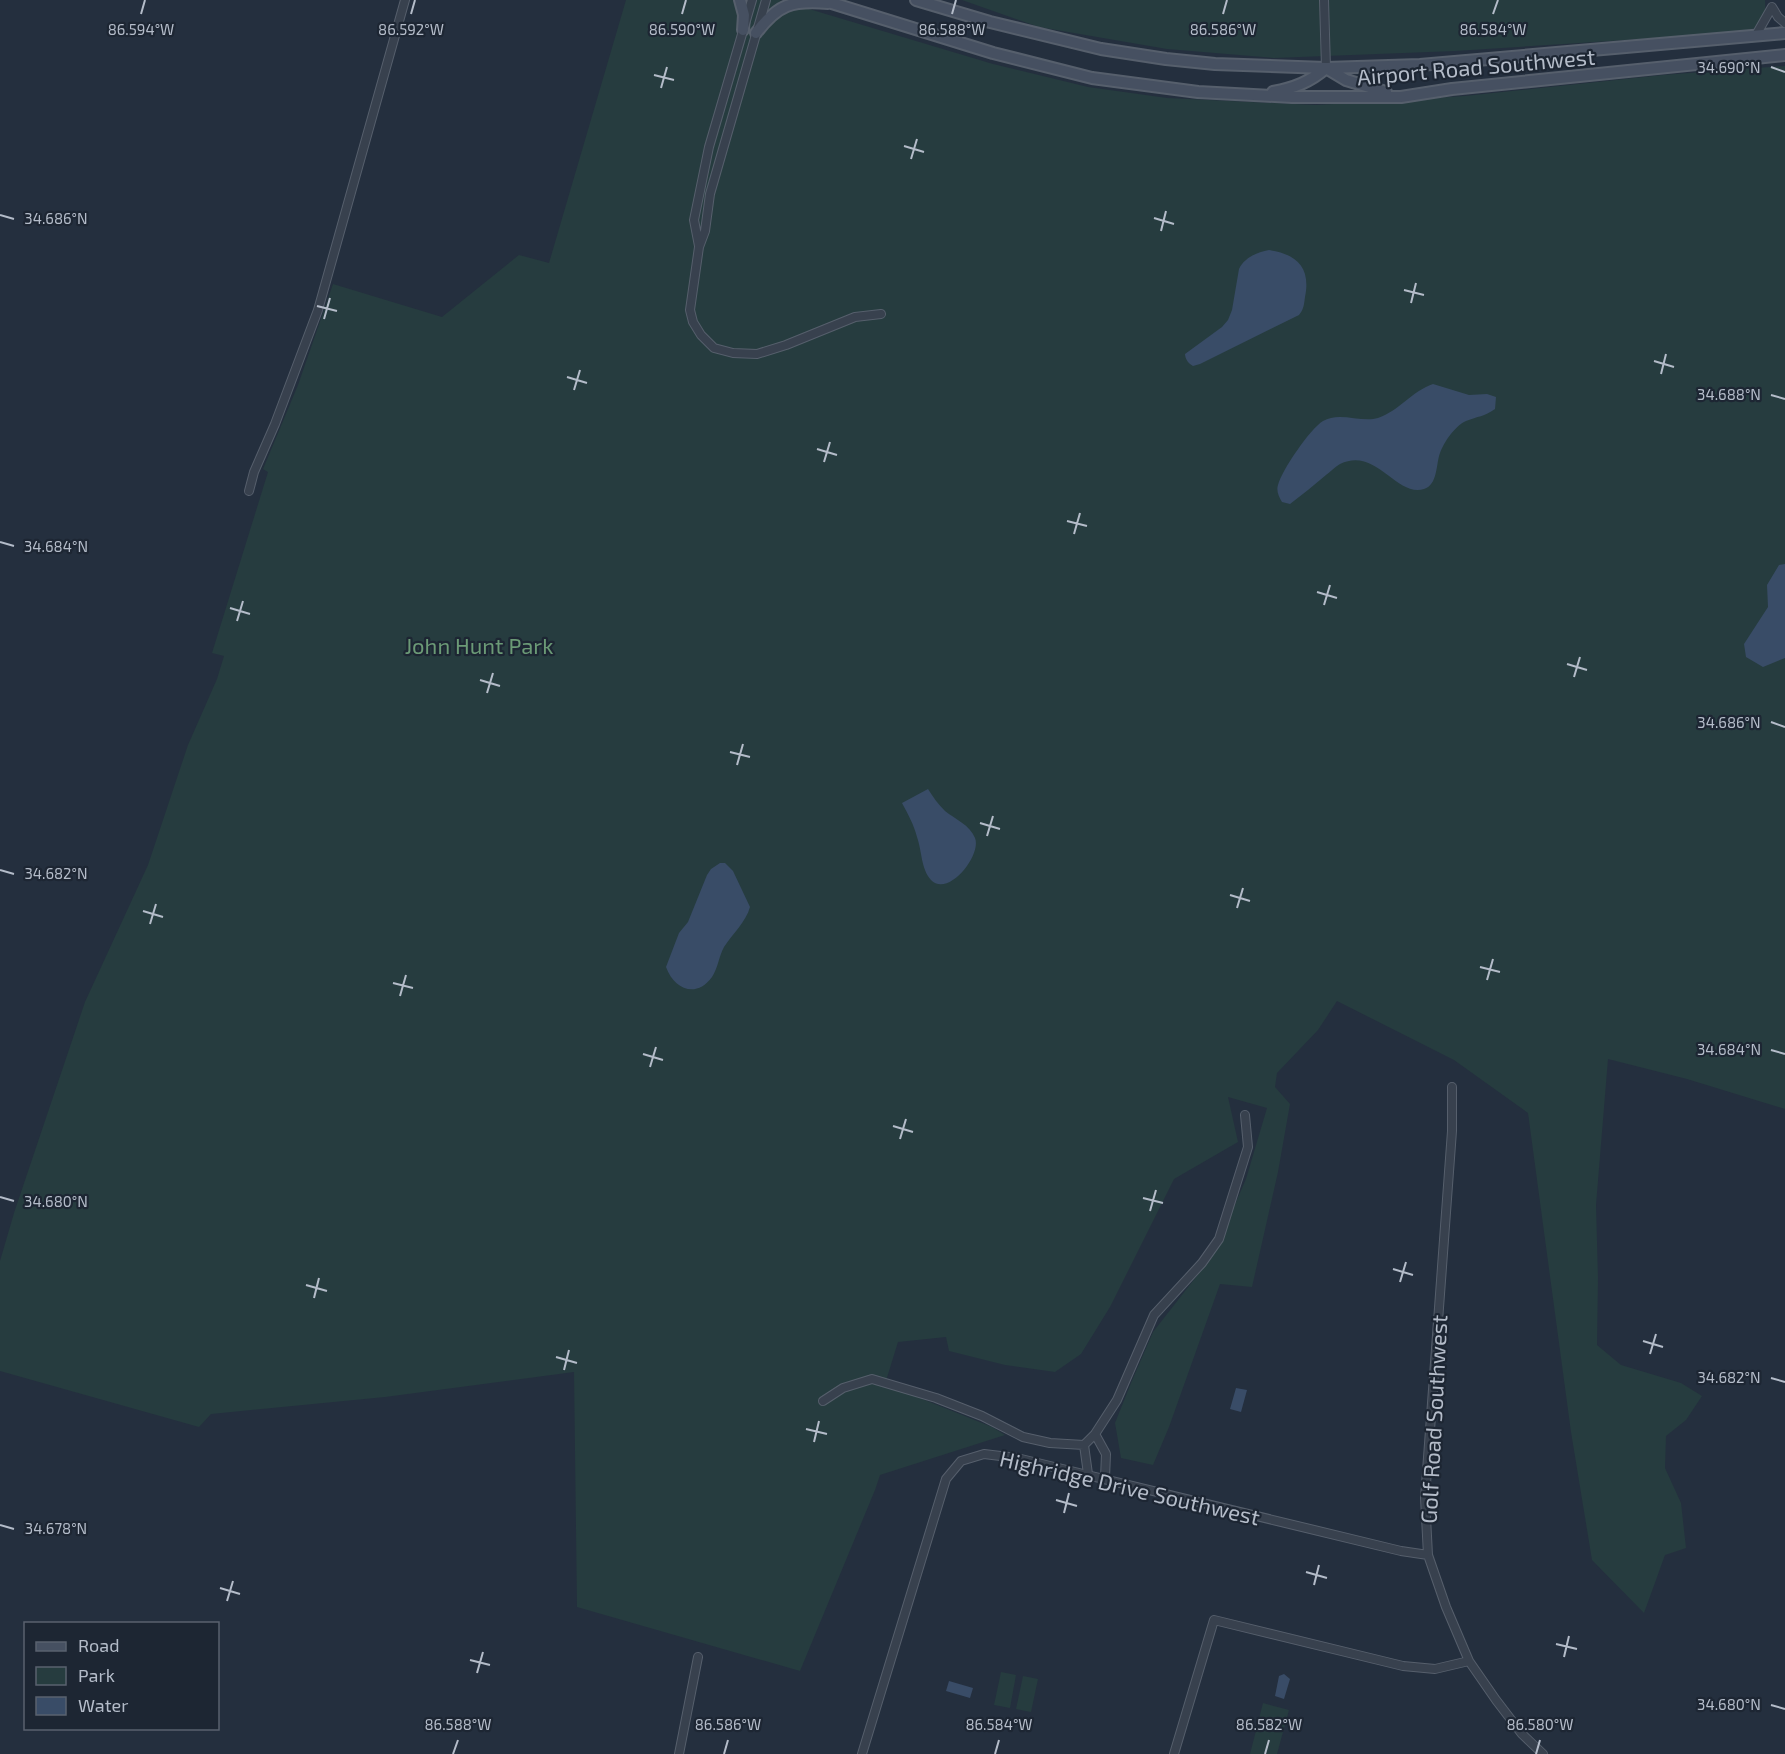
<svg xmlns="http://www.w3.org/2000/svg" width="1785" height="1754" viewBox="0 0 1785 1754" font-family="'Exo 2',sans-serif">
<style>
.green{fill:#263c3f}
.water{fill:#394c67}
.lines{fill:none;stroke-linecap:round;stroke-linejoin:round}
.street-casing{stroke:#565f6c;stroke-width:10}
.secondary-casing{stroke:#565f6c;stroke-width:14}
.street{stroke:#38414e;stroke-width:8}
.secondary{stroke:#465061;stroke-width:10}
.ticks{fill:none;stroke:#b4bcc9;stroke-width:2}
.labels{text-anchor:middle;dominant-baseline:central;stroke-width:4.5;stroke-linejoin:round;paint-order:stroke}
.street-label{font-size:22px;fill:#b4bcc9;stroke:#1d2633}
.park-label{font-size:22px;fill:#6b9a76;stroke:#1d2633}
.ticks-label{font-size:15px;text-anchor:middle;fill:#b4bcc9;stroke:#1d2633;stroke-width:4.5;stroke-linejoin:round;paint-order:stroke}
</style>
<rect width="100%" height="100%" fill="#242f3e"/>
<!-- green -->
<path class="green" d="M626,0H779L993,64L1088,87L1167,98L1316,105L1465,96L1663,75L1785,66V1109L1687,1079L1608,1059L1596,1205L1598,1278L1597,1345L1621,1365L1681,1383L1702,1396L1686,1420L1666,1436L1665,1468L1681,1503L1686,1548L1665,1555L1644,1613L1592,1560L1571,1432L1528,1113L1454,1060L1337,1001L1318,1030L1277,1073L1275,1087L1290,1104L1278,1172L1252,1287L1220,1284L1169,1427L1153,1465L1121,1458L1115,1423L1131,1383L1153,1332L1203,1268L1222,1234L1246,1179L1267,1108L1228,1097L1238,1142L1174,1179L1110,1307L1081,1354L1055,1372L1005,1365L949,1351L946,1337L898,1342L885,1384L992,1427L1005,1435L880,1475L875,1490L800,1671L577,1607L574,1372L385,1397L211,1414L199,1427L0,1371V1261L14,1213L85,1002L148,865L188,745L217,679L224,656L212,653L268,472L263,469L298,385L333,284L442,317L519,255L549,263Z
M962,0H1765C1765,5 1766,10 1765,15C1760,34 1737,32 1721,34L1455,51L1274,58L1167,49L1039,27Z
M1001,1672L1016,1675L1010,1708L994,1705Z
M1023,1676L1038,1679L1031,1712L1016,1709Z
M1263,1703L1289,1710L1277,1754H1250Z"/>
<!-- water -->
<path class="water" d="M1269,250C1297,254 1311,268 1305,297C1304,304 1304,309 1299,315L1200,364L1193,366C1189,364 1185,359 1185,354L1222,327L1228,320L1232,310L1239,269C1244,258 1257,252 1269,250Z
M1433,384L1469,395L1487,394L1496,397L1495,409C1484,417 1478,416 1466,421C1455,426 1444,442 1440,453C1436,463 1438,485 1424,489C1397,498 1376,446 1340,464C1335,467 1330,472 1326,475C1314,485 1302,495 1290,504L1282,502C1279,497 1276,491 1278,485C1282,470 1310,429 1323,421C1339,411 1361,423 1378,418C1399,411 1412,391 1433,384Z
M1785,564V658L1763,667L1746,657L1744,644L1768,607L1767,585L1779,565Z
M928,789C933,797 938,804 945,811C955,819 970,825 975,838C982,855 948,898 931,880C921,869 922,851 917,837C914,825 908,814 902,803Z
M720,863H725L733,871L750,907C746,922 733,933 724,947C719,956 718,968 712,977C696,999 674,989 666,967L679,933L688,922L707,875L711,869Z
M1236,1388L1247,1390L1241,1412L1230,1409Z
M1284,1674L1290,1679L1284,1699L1275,1696L1279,1676Z
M949,1681L973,1688L970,1698L946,1691Z"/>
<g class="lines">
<!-- street casing -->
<g class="street-casing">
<path id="street" d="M766,0L710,194L705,231L699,247L690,310L693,322L701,335L714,348L733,353L757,354L786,345L855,317L881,314
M1324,0L1326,68
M1756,35L1772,7L1778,17L1785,23
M699,246L694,220L709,147L752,0
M249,491L254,472L275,424L318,310L405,0
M1452,1087V1131L1425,1498L1428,1555L1446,1607L1469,1661L1496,1700L1522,1734L1543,1754
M823,1401L843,1388L872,1379L936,1398L982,1416L1023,1437L1050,1443L1084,1445L1095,1434L1117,1400L1154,1315L1202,1263L1219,1239L1248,1147L1245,1115
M1095,1434L1106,1454L1105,1478
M1084,1445L1088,1474
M679,1754L698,1657
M862,1754L946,1479L961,1461L984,1454L1017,1458L1401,1551L1428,1555
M1174,1754L1214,1620L1403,1666L1435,1669L1469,1661"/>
</g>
<!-- secondary casing -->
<g class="secondary-casing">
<path id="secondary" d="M740,0L744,15L743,30
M822,0L993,53L1092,78L1198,92L1292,97H1401L1452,89L1785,55
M916,0L990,22L1101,49L1166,59L1215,64L1326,68L1420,65L1785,33
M756,33C778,4 792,0 828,3
M1326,68L1346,80L1386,92
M1273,92C1294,88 1310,82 1326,68"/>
</g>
<!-- street -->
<use href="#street" class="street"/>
<!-- secondary -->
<use href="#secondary" class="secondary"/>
</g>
<!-- ticks -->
<path class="ticks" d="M141,14L145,0M411,14L415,0M682,14L686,0M952,14L956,0M1223,14L1227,0M1493,14L1498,0M1771,67L1785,72M654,75L674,80M661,88L667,67M904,146L924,152M911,159L917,139M0,215L14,219M1154,218L1174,224M1161,231L1166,211M1404,290L1424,295M1411,303L1416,283M317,306L337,311M324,319L330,298M1654,361L1674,367M1661,374L1666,354M567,377L587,383M574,390L580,370M1771,395L1785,399M817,449L837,455M824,462L830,442M1067,521L1087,526M1074,534L1080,513M0,542L14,546M1317,592L1337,598M1324,605L1330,585M230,608L250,614M237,621L243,601M1567,664L1587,670M1574,677L1580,657M480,680L500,686M487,693L493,673M1771,722L1785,727M730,752L750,757M737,765L743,744M980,823L1000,829M987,836L993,816M0,870L14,874M1230,895L1250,901M1237,908L1243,888M143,911L163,917M150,924L156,904M1480,967L1500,972M1487,980L1493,959M393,983L413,988M400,996L406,975M1771,1050L1785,1054M643,1054L663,1060M650,1067L656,1047M893,1126L913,1132M900,1139L906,1119M0,1197L14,1201M1143,1198L1163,1203M1150,1211L1156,1190M1393,1269L1413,1275M1400,1282L1406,1262M306,1285L327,1291M314,1298L319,1278M1643,1341L1663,1347M1650,1354L1656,1334M556,1357L577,1363M564,1370L569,1350M1771,1378L1785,1382M806,1429L827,1434M814,1442L819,1421M1056,1500L1077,1506M1064,1513L1069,1493M0,1525L14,1529M1306,1572L1327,1578M1314,1585L1319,1565M220,1588L240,1594M227,1601L233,1581M1556,1644L1577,1649M1564,1657L1569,1636M470,1660L490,1665M477,1673L483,1652M1771,1705L1785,1709M453,1754L458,1740M724,1754L728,1740M995,1754L999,1740M1265,1754L1269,1740M1536,1754L1540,1740"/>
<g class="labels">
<!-- street labels -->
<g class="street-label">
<text transform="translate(1476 66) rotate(-5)">Airport Road Southwest</text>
<text transform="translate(1433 1419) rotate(-87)">Golf Road Southwest</text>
<text transform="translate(1130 1487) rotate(13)">Highridge Drive Southwest</text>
</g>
<!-- park labels -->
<g class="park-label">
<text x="479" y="645">John Hunt Park</text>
</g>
</g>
<g class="ticks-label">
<text x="141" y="35">86.594°W</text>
<text x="411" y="35">86.592°W</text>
<text x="682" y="35">86.590°W</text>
<text x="952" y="35">86.588°W</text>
<text x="1223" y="35">86.586°W</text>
<text x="1493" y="35">86.584°W</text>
<text x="1729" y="73">34.690°N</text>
<text x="56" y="224">34.686°N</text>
<text x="1729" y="400">34.688°N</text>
<text x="56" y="552">34.684°N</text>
<text x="1729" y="728">34.686°N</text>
<text x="56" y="879">34.682°N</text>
<text x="1729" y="1055">34.684°N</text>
<text x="56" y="1207">34.680°N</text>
<text x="1729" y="1383">34.682°N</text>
<text x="56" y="1534">34.678°N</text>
<text x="1729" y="1710">34.680°N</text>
<text x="458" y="1730">86.588°W</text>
<text x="728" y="1730">86.586°W</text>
<text x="999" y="1730">86.584°W</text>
<text x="1269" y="1730">86.582°W</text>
<text x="1540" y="1730">86.580°W</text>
</g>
<!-- legend -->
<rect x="24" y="1622" width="195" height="108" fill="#1d2633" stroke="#59626f" stroke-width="1.5"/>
<rect x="36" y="1642" width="30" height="9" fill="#465061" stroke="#59626f" stroke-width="1.5"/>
<text x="78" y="1652" font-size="18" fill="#b4bcc9">Road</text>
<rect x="36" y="1667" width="30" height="18" fill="#263c3f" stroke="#59626f" stroke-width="1.5"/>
<text x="78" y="1682" font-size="18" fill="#b4bcc9">Park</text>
<rect x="36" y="1697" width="30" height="18" fill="#394c67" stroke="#59626f" stroke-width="1.5"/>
<text x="78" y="1712" font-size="18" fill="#b4bcc9">Water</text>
</svg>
